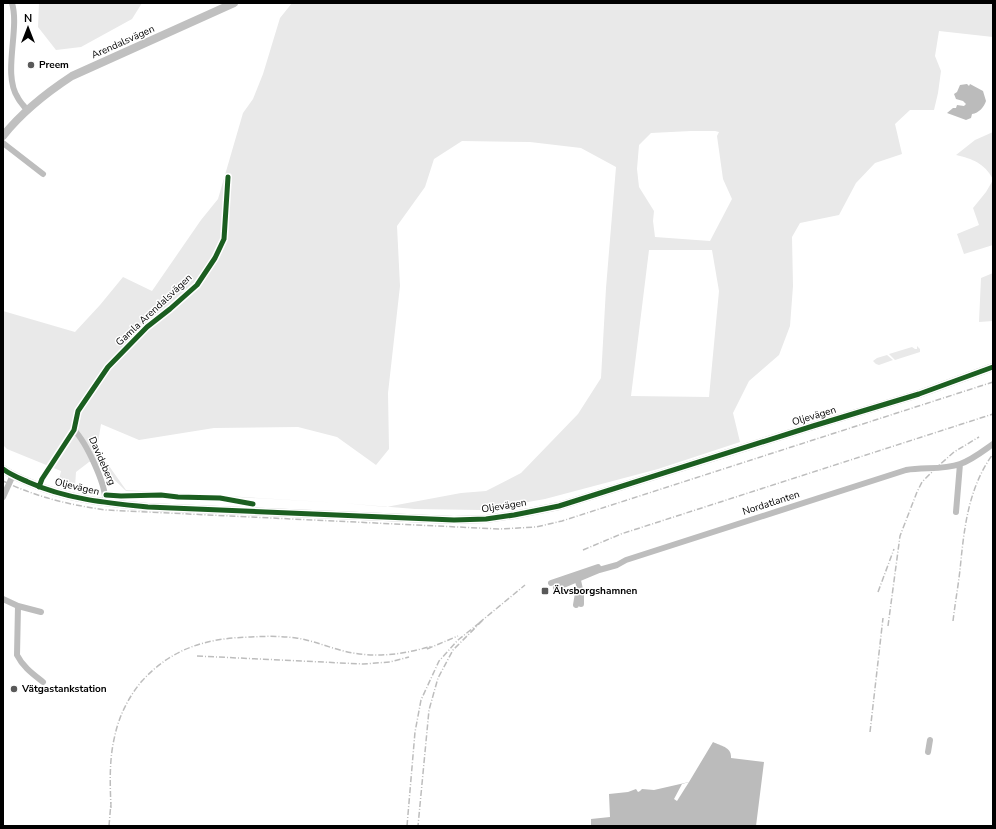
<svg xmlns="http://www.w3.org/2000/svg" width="996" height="829" viewBox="0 0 996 829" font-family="'Nunito Sans',sans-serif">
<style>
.green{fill:#e9e9e9;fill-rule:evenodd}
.water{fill:#bbb}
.pier{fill:#fff}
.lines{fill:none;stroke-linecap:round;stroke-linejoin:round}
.street{stroke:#bdbdbd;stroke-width:6}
.secondary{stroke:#c0c0c0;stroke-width:8}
.rail{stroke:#bdbdbd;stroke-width:1.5;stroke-dasharray:6 2 1 2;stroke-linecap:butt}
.cycleway-casing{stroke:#fff;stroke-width:8}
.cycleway{stroke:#1b5e20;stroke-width:5}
.poi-dot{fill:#595959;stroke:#fff;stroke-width:1.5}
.labels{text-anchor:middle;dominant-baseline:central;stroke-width:3;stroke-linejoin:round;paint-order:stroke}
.street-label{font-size:10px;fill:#000;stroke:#fff}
.poi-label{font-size:10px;font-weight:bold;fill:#000;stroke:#fff;text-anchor:start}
</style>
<rect width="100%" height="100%" fill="#fff"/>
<!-- green -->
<path class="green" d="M39,3H142L132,19L81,47L56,50L38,27Z
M292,3H993V37L939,31L935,56L941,71L938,93L934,110H910L895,124L902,154L875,163L856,183L839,215L800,223L792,237L793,286L790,326L779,355L749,381L733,413L740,442L658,469L545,499L482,510L415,509L342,503L126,491L95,461L89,462L76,472L75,487L58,484L61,471L7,449L3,445V311L75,332L100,305L123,277L152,291L201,220L218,199L243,113L253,99L263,74L280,18ZM691,131H715L719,132L717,136L723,179L732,199L710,241L655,237L653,221L654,211L639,187L637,169L639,145L651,133ZM462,141L530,142L581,148L616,167L606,288L601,378L578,414L521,473L486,491L461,493L386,507L342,503L126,490L97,449L101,424L139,440L214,428L298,427L337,437L376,465L389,449L388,393L400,286L397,226L425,187L434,159ZM649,250H712L719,291L709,397L631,396Z
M993,132V179C984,163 973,159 956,155L975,140Z
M993,180V245L964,254L957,234L979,225L973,208L986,192Z
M993,273V321L979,322L981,278Z
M917,346L920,349V352L895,360L889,354L912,347L915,349H917Z
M887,355L893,360L879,365L876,364L873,361L877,358Z"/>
<!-- water -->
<path class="water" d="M967,84L969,86L970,84L983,91L986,101C984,107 979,113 972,114L971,118L966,120L947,113L953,108H956L957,105L964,106L966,104L963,101L956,99L954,94L957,92L960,85Z
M713,742C721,746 732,747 731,758L764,762L756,826H591V819L610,817L609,794L628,792L636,789L638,792L640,791L642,789L654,790L689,782Z"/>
<!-- pier -->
<path class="pier" d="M689,782L677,801L674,799L682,784Z"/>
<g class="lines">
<!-- street -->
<path class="street" d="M12,3C20,30 2,74 18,98C20,102 24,106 27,110
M3,143L43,174
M74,430C86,442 107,486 105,502
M39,487L42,479L74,430L78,411L108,367L147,327L170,309L197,285L215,258L224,239L228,177
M3,497L13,475
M956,512L960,464
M577,576L581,594V604
M551,583L598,567
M556,588L599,570L617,565L626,560L906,470C924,467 943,470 960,464C972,460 983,451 993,444
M3,599L18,606L41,612
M576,605L578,593
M18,606L17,655C23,667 33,674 43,682
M928,752L930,740"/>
<!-- secondary -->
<path class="secondary" d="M3,136C22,112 46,93 72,76L234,3
M3,469C11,475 19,478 28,482C66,499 106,503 148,507L454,520L486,519L514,515L559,506L813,426L919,394L993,367"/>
<!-- rail -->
<path class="rail" d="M3,481C36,497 70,505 106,510L499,529L536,527L562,521L993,382
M583,550L621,534L993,414
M878,592L894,549
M953,621C955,604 958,587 960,570C964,529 968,488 993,454
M479,623L525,585
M888,626L900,536L917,492L922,482L936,468L954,452L979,437
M427,649L458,636
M197,656L363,664L390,662L409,657
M870,732L883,618
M111,808C110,783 109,759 115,735C119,716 129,696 142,681C172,648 207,638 251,637C266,636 281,636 296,638C311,640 325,646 340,650C371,659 402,655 432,646
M109,826L111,802
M407,826L415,732L421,700L439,661L458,640L483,620L453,650L438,678L429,710L418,826"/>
<!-- cycleway casing -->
<g class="cycleway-casing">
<path id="cycleway" d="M3,469C11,475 19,478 28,482C66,499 106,503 148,507L454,520L486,519L514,515L559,506L813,426L919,394L993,367
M39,487L42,479L74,430L78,411L108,367L147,327L170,309L197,285L215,258L224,239L228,177
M106,495L121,496L161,495L178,497L220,498L253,504"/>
</g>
<!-- cycleway -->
<use href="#cycleway" class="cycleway"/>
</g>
<!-- markers -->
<g class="poi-dot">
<circle cx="31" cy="65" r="4"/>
<rect x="541" y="587" width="8" height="8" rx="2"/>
<circle cx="14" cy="689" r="4"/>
</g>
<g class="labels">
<!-- street labels -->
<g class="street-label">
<text transform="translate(123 42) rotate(-24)">Arendalsvägen</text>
<text transform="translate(154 310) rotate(-43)">Gamla Arendalsvägen</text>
<text transform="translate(814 416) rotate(-17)">Oljevägen</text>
<text transform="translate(102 461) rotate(66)">Davideberg</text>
<text transform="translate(77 487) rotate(13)">Oljevägen</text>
<text transform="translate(771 503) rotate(-18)">Nordatlanten</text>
<text transform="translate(504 506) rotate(-9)">Oljevägen</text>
</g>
<!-- poi labels -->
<g class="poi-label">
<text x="39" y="65">Preem</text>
<text x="553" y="591">Älvsborgshamnen</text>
<text x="22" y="689">Vätgastankstation</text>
</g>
</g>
<!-- border -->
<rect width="996" height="829" fill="none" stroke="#000000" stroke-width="8"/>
<!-- north arrow -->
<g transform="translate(28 28)" stroke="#ffffff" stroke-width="3" paint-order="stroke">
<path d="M0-3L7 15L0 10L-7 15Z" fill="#000000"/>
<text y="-6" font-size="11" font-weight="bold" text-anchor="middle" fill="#000000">N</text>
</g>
</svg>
